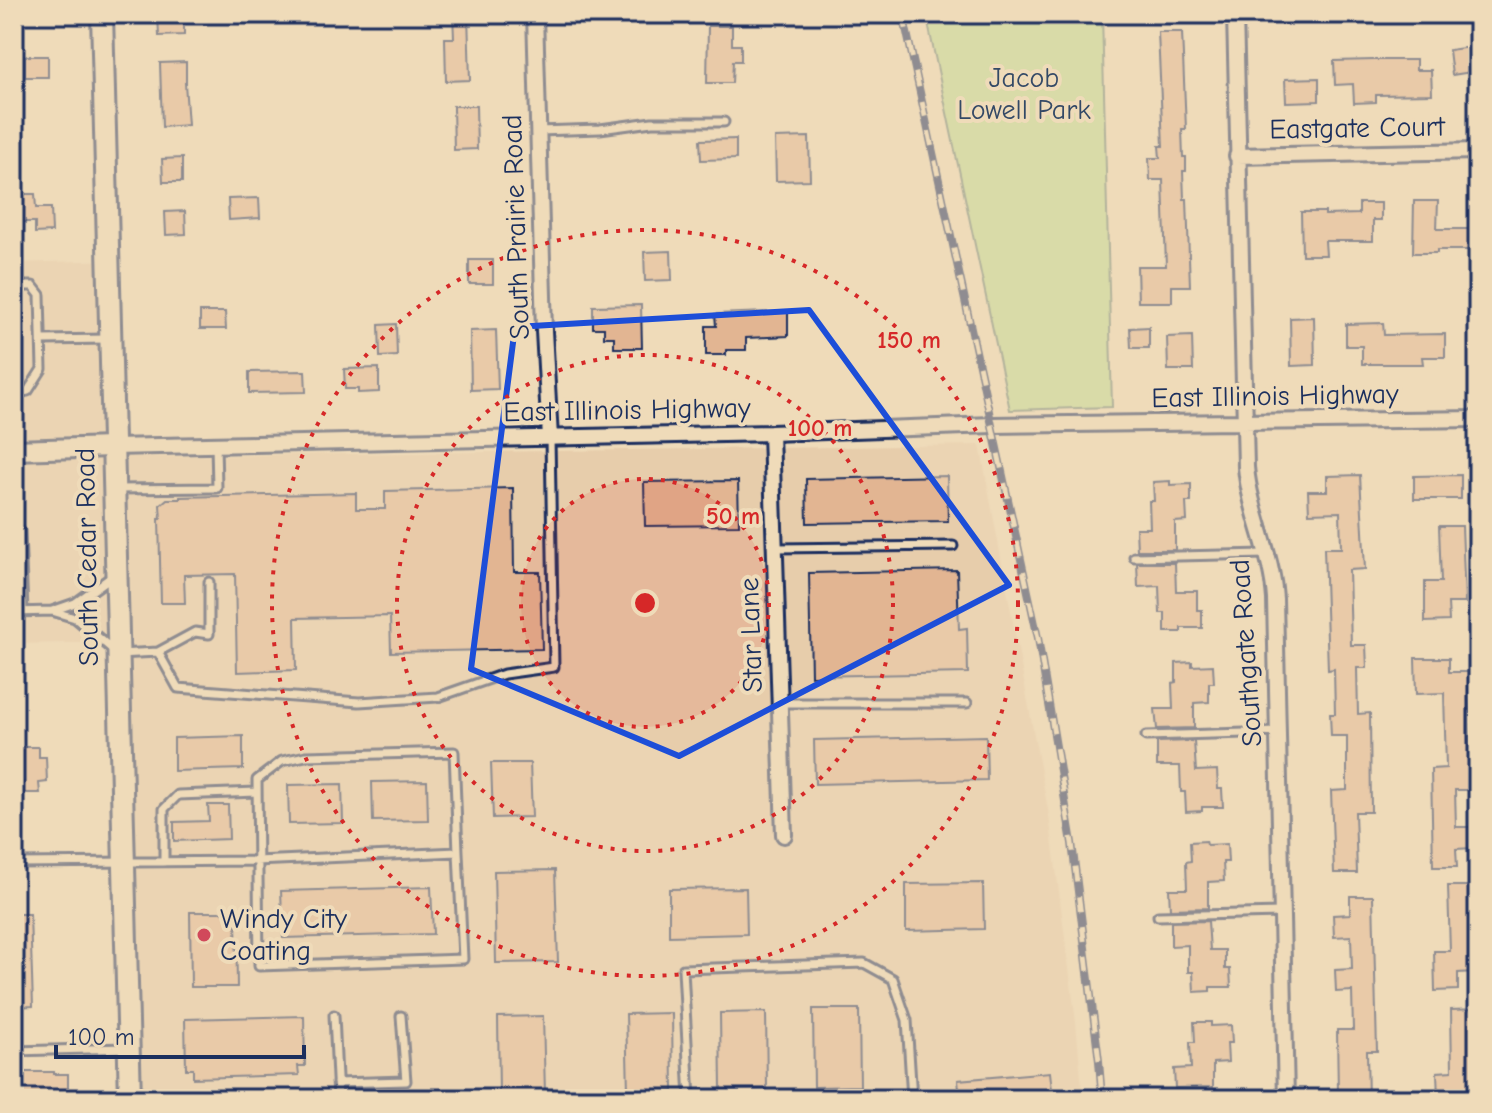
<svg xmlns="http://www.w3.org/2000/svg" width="1492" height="1113" viewBox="0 0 1492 1113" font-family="'Comic Neue',sans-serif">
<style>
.built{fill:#e7cdab}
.green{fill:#bfdb93;stroke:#6d8578;stroke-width:2}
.building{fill:#e2b592;stroke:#1b2f5e;stroke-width:2}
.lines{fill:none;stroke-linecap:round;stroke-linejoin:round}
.service-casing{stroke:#1b2f5e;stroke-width:13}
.minor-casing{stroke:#1b2f5e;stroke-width:20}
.tertiary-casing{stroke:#1b2f5e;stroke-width:24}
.secondary-casing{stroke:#1b2f5e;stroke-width:26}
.service{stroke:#efdbb9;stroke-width:7}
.minor{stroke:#efdbb9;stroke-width:14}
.tertiary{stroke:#efdbb9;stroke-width:18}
.secondary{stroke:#efdbb9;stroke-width:20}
.rail-casing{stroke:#1b2f5e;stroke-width:8}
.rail{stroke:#efdbb9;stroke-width:5;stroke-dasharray:15;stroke-linecap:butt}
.marked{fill:none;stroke:#1d4ed8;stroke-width:6;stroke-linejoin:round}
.ring{fill:none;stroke:#d62828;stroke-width:4;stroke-dasharray:4 8}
.poi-dot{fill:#d1495b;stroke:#efdbb9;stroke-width:3}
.labels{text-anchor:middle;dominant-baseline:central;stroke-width:8;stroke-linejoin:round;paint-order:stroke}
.park-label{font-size:28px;fill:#344966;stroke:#efdbb9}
.street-label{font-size:28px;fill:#1b2f5e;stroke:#efdbb9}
.poi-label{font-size:28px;fill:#1b2f5e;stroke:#efdbb9;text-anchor:start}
.centre{fill:#d62828;stroke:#efdbb9;stroke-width:4}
.ring-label{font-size:24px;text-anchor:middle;font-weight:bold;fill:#d62828;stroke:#efdbb9;stroke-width:8;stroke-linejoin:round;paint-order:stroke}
</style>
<rect width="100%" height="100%" fill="#efdbb9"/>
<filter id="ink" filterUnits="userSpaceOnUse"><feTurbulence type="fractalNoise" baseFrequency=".0125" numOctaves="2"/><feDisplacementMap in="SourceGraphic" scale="16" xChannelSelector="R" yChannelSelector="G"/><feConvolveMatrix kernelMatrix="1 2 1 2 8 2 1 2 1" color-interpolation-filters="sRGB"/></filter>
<g filter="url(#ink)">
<!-- built -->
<path class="built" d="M115,260L123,457L980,445L1049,815L1076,1022L1083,1099H137L126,642L14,644V263Z"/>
<!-- green -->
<path class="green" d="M926,14H1102L1112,407L1010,410Z"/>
<!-- building -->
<path class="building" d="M158,14L184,16V35L159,36Z
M453,14H468L470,80L446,81L445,38H454Z
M708,26H732V45H741V61H733L732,83H707Z
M1158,32H1182L1186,129H1182L1183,157H1186V171H1183L1184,199H1187L1190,286H1172V302H1138L1137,266H1166L1163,180H1150L1149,158H1160L1159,146H1163Z
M1478,46V71L1452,75L1449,50Z
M25,56H48V77H25Z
M1374,60H1416V70H1431L1432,94L1376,95V102L1354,103L1353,84L1335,85L1334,61Z
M186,62V83H185L188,125L162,127L160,63Z
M1319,78V101L1286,102L1285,79Z
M453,106H476L477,149L454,150Z
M809,137L810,180L776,181L775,138Z
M736,139V159L701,160L700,140Z
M182,158V182H163L162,159Z
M19,194H35L36,208H51L52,232L35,233V222H20Z
M259,198L260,218L229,220L228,199Z
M1414,201H1438L1437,229H1477V250H1437V253H1413Z
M1359,203H1381V220H1373V241H1325L1326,255H1302L1301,212H1325V215L1359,214Z
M185,211L186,234L166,235L165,212Z
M671,251L672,280L645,281L644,252Z
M469,260H493V284H469Z
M641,305L642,348H614V337H604V328H593V306Z
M200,312H225L226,329H200Z
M769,312H788V336L746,338V350H726V355H706V326H716L715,314Z
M1314,317L1315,365L1291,366L1290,318Z
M1383,323L1384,335L1445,334V357H1422L1423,364H1362V346H1346V324Z
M396,324L397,356L380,357L379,325Z
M1149,327V348H1131L1130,328Z
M496,330L498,389L471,390L470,331Z
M1192,336L1193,370H1168L1167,337Z
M379,368V392L358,393V389H345L344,369Z
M305,371L306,392L249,393V372Z
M1360,475L1365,569L1349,570L1351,645H1366L1367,668H1357L1358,714L1370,713L1371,812H1355L1357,873H1334L1331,791L1347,790V736H1331L1330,714H1335L1334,669L1328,670L1324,548H1341L1340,512L1309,513L1308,491H1327V476Z
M1461,475V499H1414V476Z
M947,476L948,521L807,523L806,479Z
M738,481L739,525L645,526L644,482Z
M1170,481V485L1191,484V502H1186L1187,521L1175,522V550H1137L1136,528H1150L1149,501H1154L1153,482Z
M513,488L514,572H540L542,649L391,652L390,616L295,618L296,670L237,672L235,574L184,575L185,603H161L159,519H161L160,505L167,499H180V497L356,493V509H385V491Z
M1439,526H1462L1465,603H1448L1449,621L1425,622V582H1441Z
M1137,563H1175L1176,591H1197V610H1202V628H1181V632H1165V613H1160L1159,586L1138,587Z
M957,570L959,629L967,628L968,673L811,676L809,573Z
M1415,658H1449V672H1468L1471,790H1455L1456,827H1472L1473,848L1456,849L1457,867H1433L1431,769L1446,768L1444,693L1416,694Z
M1192,662V666L1213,665L1214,683H1209V702L1194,703V728L1157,729L1155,709H1173L1172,683L1176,682V663Z
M243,736V769L174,771V738Z
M986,736L987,780L815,784L814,740Z
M1194,741L1196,771L1217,770L1218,789H1222L1223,807H1202V811L1186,812L1185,792H1181L1180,766H1157V742Z
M22,747H39V757H46L47,782L39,783L40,793H23V782L16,783V758H22Z
M491,763H530L532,817L493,818Z
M427,781L428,820L373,821L372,782Z
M342,784L343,823L289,824L288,785Z
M208,805H228L229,839L174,841V822L209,821Z
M1206,841L1207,845L1227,844L1228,862H1223L1224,881L1208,882V908L1170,909L1169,889H1187L1186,862L1191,861L1190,842Z
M555,870L558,962L496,963L494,871Z
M983,883L984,929L906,931V884Z
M1448,886H1473L1474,972L1458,973V990L1435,991L1434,951H1450Z
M431,887L433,934L283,938L281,891Z
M746,888L747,934L669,936V889Z
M1350,896H1373L1377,1051H1367L1368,1099H1343V1094H1338L1337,1030H1353L1352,991L1336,992L1335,970L1352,969L1351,936L1334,937L1333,915L1350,914Z
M190,912H236L237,987H191Z
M14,914H30L33,1006L14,1007Z
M1208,921L1210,950H1225V969H1230L1231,987H1210V991L1194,992L1193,972H1188V945L1171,946V922Z
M813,1009H859L860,1086L814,1087Z
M1476,1009L1478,1093H1461V1099H1438L1437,1072L1452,1071L1451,1010Z
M766,1012L767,1089L721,1090L720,1013Z
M672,1013L673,1091H628L626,1014Z
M304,1016L305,1066H298L299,1075L193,1078V1069H186L185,1019Z
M543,1016L545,1093L499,1094L498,1017Z
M1194,1022H1211V1026L1231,1025L1232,1043H1227L1228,1062L1213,1063V1087L1175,1088L1174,1069L1191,1068L1190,1042H1195Z
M14,1072H54V1074H68V1099H14Z
M1050,1072L1053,1099H960L958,1080Z"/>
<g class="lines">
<!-- service casing -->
<g class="service-casing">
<path id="service" d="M538,131L600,129L652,122H724
M14,286H33L40,295L42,369L28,391L14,394
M42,340L108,339
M115,489L217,488L216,444
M14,523L20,531L23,612
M776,548L953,546
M1134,557L1266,554
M52,611L75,603L114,575
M14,612L52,611L75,618L118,654L158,652L195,632L209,634V582
M158,652L178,688L359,702L438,697L504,674L554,667L550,438
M779,703H967
M1146,736L1279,732
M164,862V809L178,795L257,792
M14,863L256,861L458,852L463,959L259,966L257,780L282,761L306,756L454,752L458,852
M1158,916L1281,913
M334,1015L338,1099
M14,1051L126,1048
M337,1083L406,1081L401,1016
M690,1099L683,969L864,963L893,979L907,1020L912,1099
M1199,1099L1286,1097"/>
</g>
<!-- minor casing -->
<g class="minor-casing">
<path id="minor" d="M535,14L544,331L550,438
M1235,14L1246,467C1250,513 1272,553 1275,599L1286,1099
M1237,156L1478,151
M771,433L784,835
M112,447L771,433L993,425L1478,419"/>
</g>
<!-- tertiary casing -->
<g class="tertiary-casing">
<path id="tertiary" d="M14,450L112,447"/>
</g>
<!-- secondary casing -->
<g class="secondary-casing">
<path id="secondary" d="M102,14L130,1099"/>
</g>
<!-- service -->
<use href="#service" class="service"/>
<!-- minor -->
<use href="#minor" class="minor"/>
<!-- tertiary -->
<use href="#tertiary" class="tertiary"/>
<!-- secondary -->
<use href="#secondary" class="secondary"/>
<!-- rail casing -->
<g class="rail-casing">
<path id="rail" d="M903,14L1038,638L1072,843L1099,1061L1102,1099"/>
</g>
<!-- rail -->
<use href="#rail" class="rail"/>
</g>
</g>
<!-- marked area -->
<path d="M0 0H1492V1113H0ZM809,310L1009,585L679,756L471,669L515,327Z" fill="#efdbb9" fill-opacity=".55" fill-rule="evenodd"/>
<path class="marked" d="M809,310L1009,585L679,756L471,669L515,327Z"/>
<!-- distance rings -->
<circle cx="645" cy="603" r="124" fill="#d62828" fill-opacity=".12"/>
<g class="ring">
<circle cx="645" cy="603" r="124"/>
<circle cx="645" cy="603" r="248"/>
<circle cx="645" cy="603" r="373"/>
</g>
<!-- markers -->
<circle class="poi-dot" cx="204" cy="935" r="8"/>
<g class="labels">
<!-- park labels -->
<g class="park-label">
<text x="1024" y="78">Jacob<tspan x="1024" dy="32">Lowell Park</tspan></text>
</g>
<!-- street labels -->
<g class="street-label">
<text transform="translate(1357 128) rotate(-1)">Eastgate Court</text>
<text transform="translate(516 227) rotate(-92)">South Prairie Road</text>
<text transform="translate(1275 396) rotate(-1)">East Illinois Highway</text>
<text transform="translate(627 410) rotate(-1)">East Illinois Highway</text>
<text transform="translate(87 557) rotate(-91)">South Cedar Road</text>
<text transform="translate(751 635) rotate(-92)">Star Lane</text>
<text transform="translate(1246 653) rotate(-94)">Southgate Road</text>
</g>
<!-- poi labels -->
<g class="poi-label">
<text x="220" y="919">Windy City<tspan x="220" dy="32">Coating</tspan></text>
</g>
</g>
<circle cx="645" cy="603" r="12" class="centre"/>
<g class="ring-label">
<text x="909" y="348">150 m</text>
<text x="820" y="436">100 m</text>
<text x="733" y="524">50 m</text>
</g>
<!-- margin -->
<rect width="1492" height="1113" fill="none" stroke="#efdbb9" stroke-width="48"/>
<rect x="24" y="24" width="1444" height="1065" fill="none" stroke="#1b2f5e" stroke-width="3" filter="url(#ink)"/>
<!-- scale -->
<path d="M56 1045v12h248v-12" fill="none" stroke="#1b2f5e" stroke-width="4"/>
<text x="68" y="1045" font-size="24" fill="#1b2f5e" stroke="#efdbb9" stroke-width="6" paint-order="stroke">100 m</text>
</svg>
